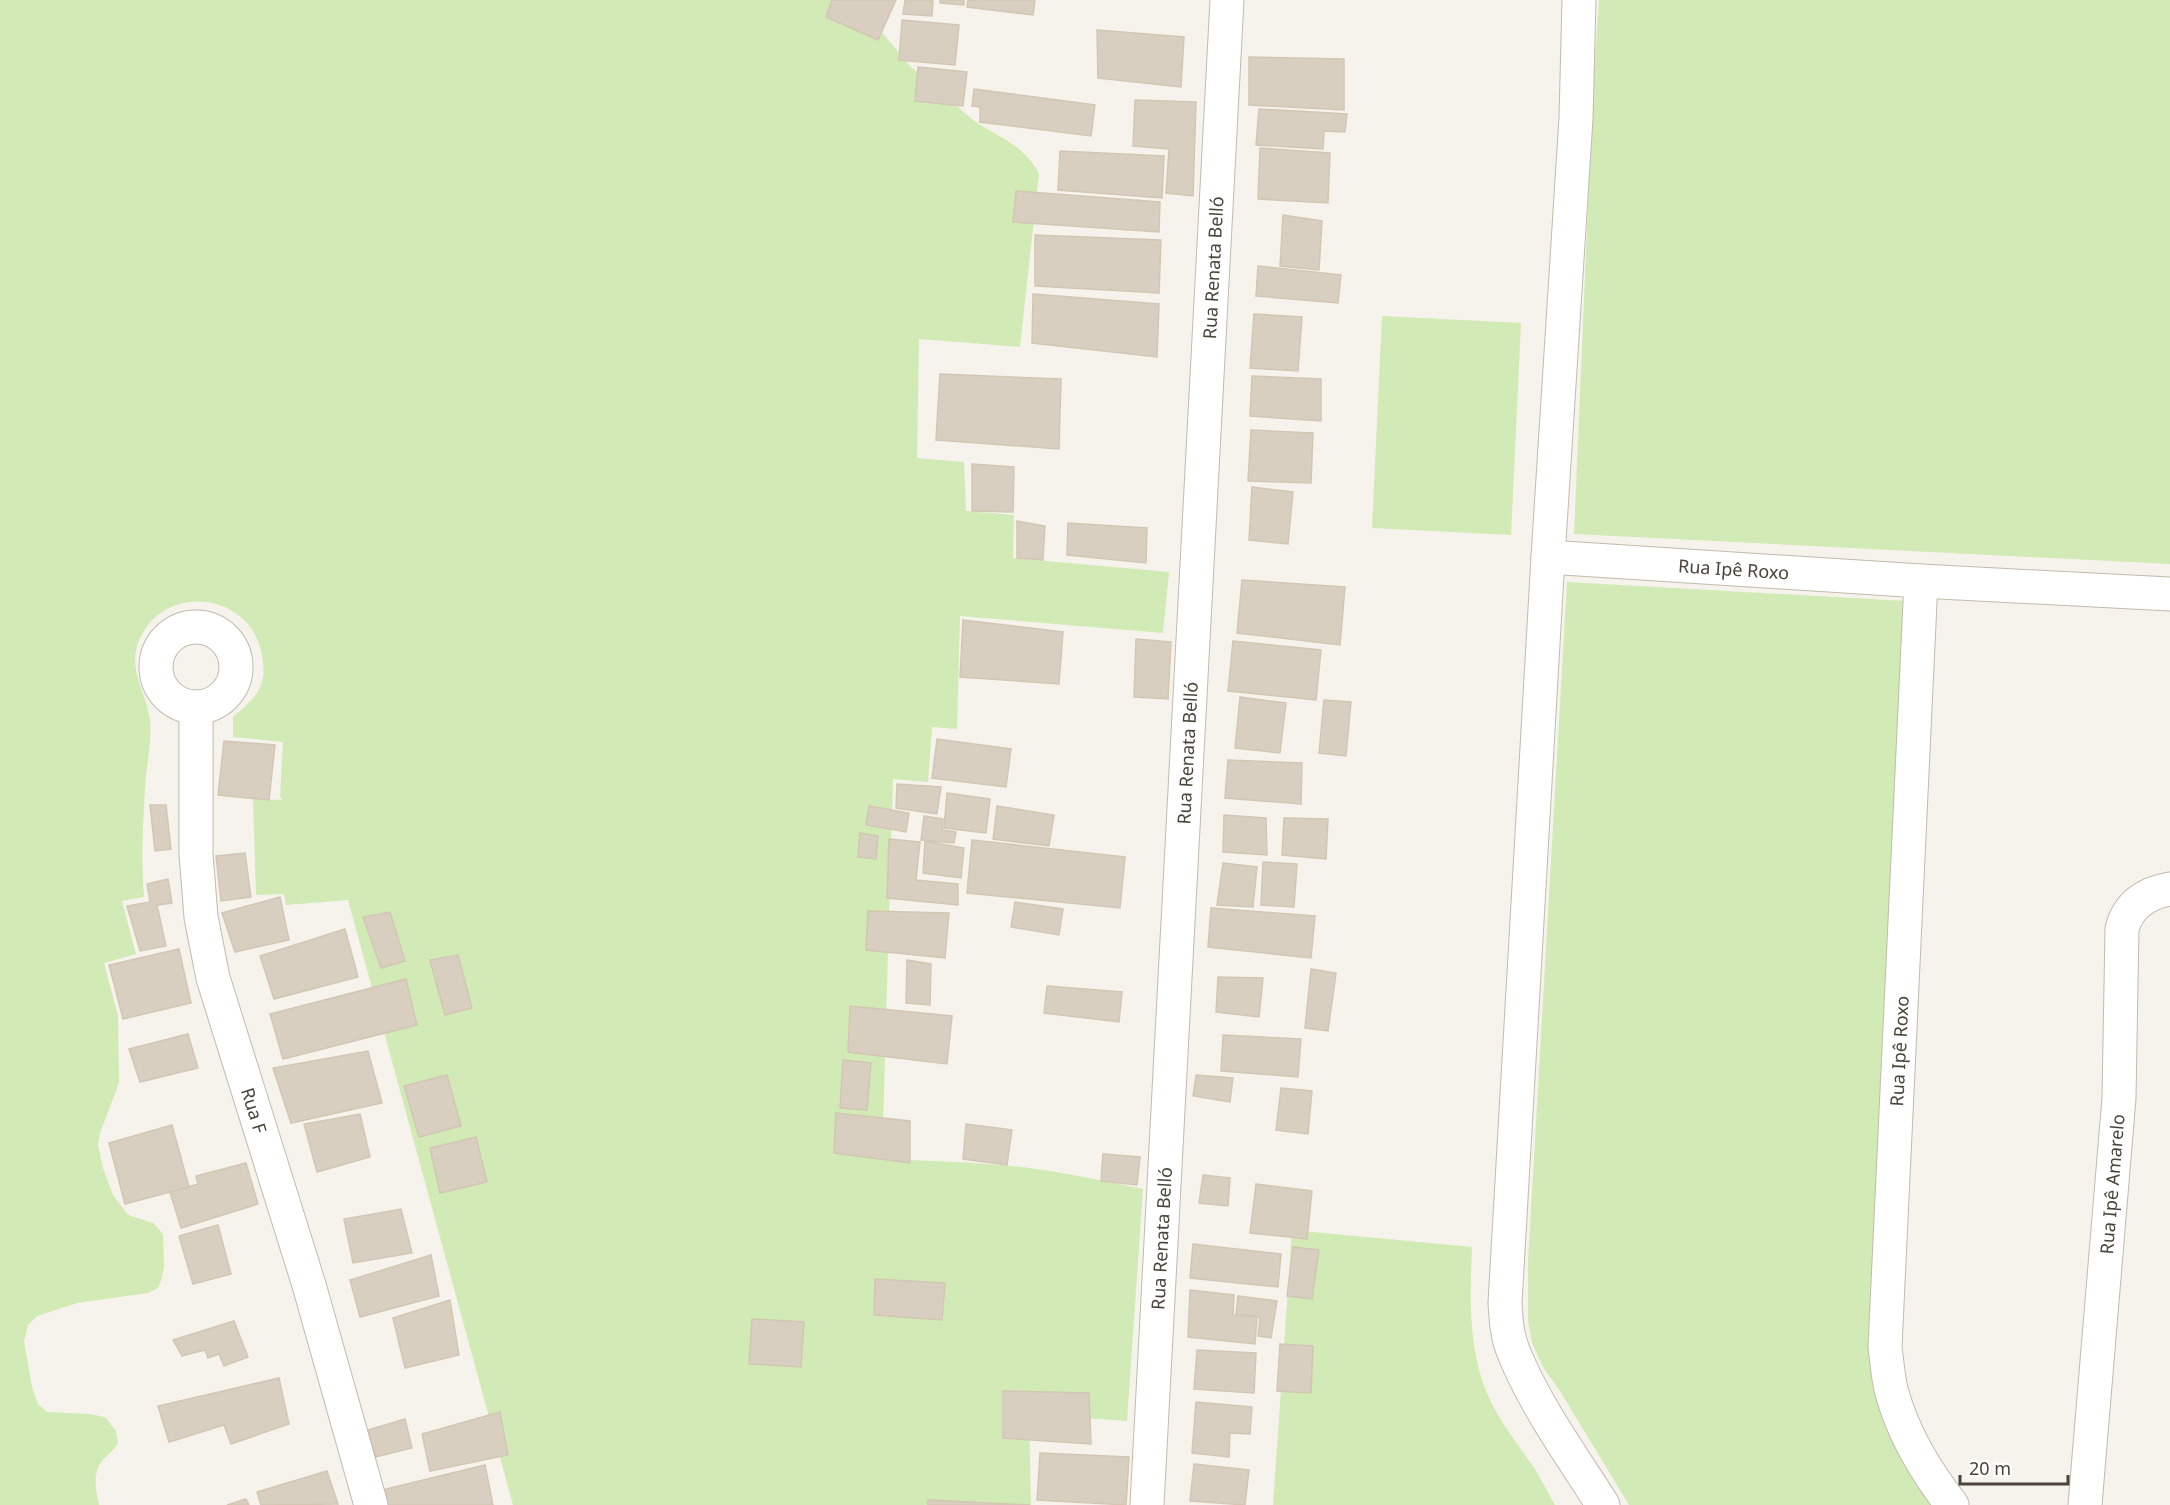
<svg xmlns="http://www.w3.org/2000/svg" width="2170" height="1505" viewBox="0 0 2170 1505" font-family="'Noto Sans',sans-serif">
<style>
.green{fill:#d2eab5}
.building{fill:#d8cfc1;stroke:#d3c7b4;stroke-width:1.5}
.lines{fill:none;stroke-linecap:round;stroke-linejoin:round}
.minor-casing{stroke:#c2bbae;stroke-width:35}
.minor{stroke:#fff;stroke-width:33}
.labels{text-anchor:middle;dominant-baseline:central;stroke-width:6;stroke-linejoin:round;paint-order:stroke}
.street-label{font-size:18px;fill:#4b4439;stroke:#fff}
</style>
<rect width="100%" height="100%" fill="#f6f3ec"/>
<!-- green -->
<path class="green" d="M0,0H855L910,66L973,120C997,137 1024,144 1039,174L1020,347L919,339L917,458L964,462L966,511L1014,515L1013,558L1169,572L1163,633L960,616L957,729L932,727L928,782L893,779L882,1159C931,1161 980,1162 1029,1168C1068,1173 1105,1181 1143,1189L1127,1421L1029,1414L1031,1505H513L348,900L286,905L284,894L256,895L253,799L282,800L280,797L283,742L233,737V717C244,708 258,696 262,682C265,674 263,664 262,655C251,590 158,581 137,646C129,673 148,696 150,721C152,743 146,766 145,788C143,825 141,861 144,897L122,901L136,954L104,963L118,1016L119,1083L100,1133L98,1145L103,1168L113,1195L128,1215L153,1223L163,1234L164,1266L162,1278L158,1288L148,1293L77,1303L37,1316L28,1325L24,1341L32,1387L38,1404L47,1412L89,1414L105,1417L116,1431L118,1443C114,1450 107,1455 102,1461C92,1474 96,1491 99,1505H0Z
M1599,0H2170V564L1574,534L1593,89Z
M1382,316L1521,323L1511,535L1372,528Z
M1567,582L1906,601L1873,1347L1935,1505H1629L1560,1391L1543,1367L1532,1343L1528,1321V1262Z
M1292,1230L1472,1247C1470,1303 1467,1356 1494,1408C1506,1430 1521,1449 1535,1469C1542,1481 1548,1493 1555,1505H1273Z"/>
<!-- building -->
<path class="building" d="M832,0H896L878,40L826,17Z
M905,0H933L932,16L903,14Z
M940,0H964V5L940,3Z
M968,0H1035L1033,15L967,7Z
M902,20L959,25L955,65L899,60Z
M1097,30L1184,37L1181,87L1098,78Z
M1249,57L1344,59V110L1249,105Z
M918,67L967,72L963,106L915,101Z
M974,89L1095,105L1091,136L980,122V107L972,106Z
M1135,100L1196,102L1193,196L1166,193L1169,149L1133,146Z
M1259,109L1347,114L1345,132L1324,131L1323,149L1256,145Z
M1260,148L1330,153L1328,203L1258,199Z
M1060,151L1164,156L1162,198L1058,190Z
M1016,191L1160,202L1159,232L1013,222Z
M1283,215L1322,221L1319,270L1280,266Z
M1035,235L1161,240L1159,293L1035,286Z
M1258,266L1341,275L1338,303L1256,296Z
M1033,294L1159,304L1157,357L1032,343Z
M1254,314L1302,317L1298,371L1250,368Z
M940,374L1061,379L1059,449L936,440Z
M1252,376L1321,379V421L1250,416Z
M1251,430L1313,433L1311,483L1248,481Z
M972,464L1014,467L1013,512L972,511Z
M1252,487L1293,492L1288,544L1249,540Z
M1017,521L1045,526L1043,560L1017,558Z
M1068,523L1147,528L1146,563L1067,555Z
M1242,580L1345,587L1340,645L1237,633Z
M963,620L1063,632L1059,684L960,677Z
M1136,639L1171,642L1168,699L1134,697Z
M1233,641L1321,650L1316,700L1228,691Z
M1240,697L1286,703L1280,753L1235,748Z
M1324,700L1351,702L1346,756L1319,753Z
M937,739L1011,749L1006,787L932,778Z
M224,741L275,745L269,800L218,795Z
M1228,760L1302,763L1301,804L1225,798Z
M897,784L941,787L937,814L896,808Z
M947,793L990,799L986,833L944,828Z
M150,805H166L171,849L155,851Z
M869,806L909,813L906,832L866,825Z
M997,806L1054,815L1049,846L993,839Z
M1224,815L1266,818L1267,855L1223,852Z
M924,816L943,819L942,830L956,832L954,843L921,840Z
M1284,818L1328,819L1326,859L1282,855Z
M860,833L878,836L876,859L858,857Z
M889,839L920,842L916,880L958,884V905L887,898Z
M972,840L1125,857L1120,908L967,893Z
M925,841L964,848L961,878L923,873Z
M245,853L251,897L221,901L216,856Z
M1263,862L1297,864L1294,907L1261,905Z
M1223,863L1257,867L1253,907L1217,905Z
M168,879L172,903L157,905L166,946L140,951L127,906L150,902L147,884Z
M280,897L289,940L235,952L222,913Z
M1015,902L1063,909L1059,935L1011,927Z
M1211,908L1315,916L1311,958L1208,947Z
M868,911L949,913L945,958L866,950Z
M390,912L405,961L381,968L363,917Z
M345,929L358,977L274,999L260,956Z
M179,949L191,1003L123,1019L109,965Z
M458,955L472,1008L445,1015L430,960Z
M907,960L931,964L930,1005L906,1003Z
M1311,969L1336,973L1328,1031L1305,1028Z
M1218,977L1263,978L1259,1017L1216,1012Z
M406,979L417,1025L283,1059L270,1014Z
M1047,986L1122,992L1119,1022L1044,1013Z
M850,1006L952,1016L947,1064L848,1052Z
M188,1034L198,1068L140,1082L129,1049Z
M1223,1035L1301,1039L1298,1077L1221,1071Z
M368,1051L382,1103L291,1123L273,1068Z
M843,1060L871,1063L867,1110L840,1108Z
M447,1075L461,1126L419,1137L404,1086Z
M1196,1075L1233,1078L1230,1102L1193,1096Z
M1281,1088L1312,1091L1308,1134L1276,1130Z
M836,1113L910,1121V1163L834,1153Z
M360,1114L370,1157L317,1172L304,1124Z
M966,1124L1012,1130L1007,1165L963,1159Z
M172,1125L189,1187L125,1204L109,1143Z
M476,1137L487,1182L440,1193L430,1148Z
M1103,1154L1140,1157L1137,1185L1101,1181Z
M246,1163L258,1204L181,1228L170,1192L198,1184L196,1176Z
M1203,1175L1230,1178L1228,1206L1199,1203Z
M1256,1184L1312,1191L1307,1239L1250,1233Z
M401,1209L412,1253L353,1263L344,1219Z
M218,1225L231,1274L193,1284L179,1236Z
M1193,1244L1281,1254L1278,1287L1190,1278Z
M1293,1247L1319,1250L1312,1299L1287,1296Z
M431,1255L439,1296L360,1317L350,1280Z
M875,1279L945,1283L942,1320L874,1315Z
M1190,1290L1234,1295L1233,1315L1257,1317L1255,1344L1188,1337Z
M1238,1296L1277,1301L1271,1338L1258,1336L1260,1317L1236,1314Z
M450,1300L459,1355L405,1368L393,1318Z
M752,1319L804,1322L801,1367L749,1364Z
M234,1321L248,1357L224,1366L219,1354L208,1358L205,1350L182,1356L173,1340Z
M1280,1344L1313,1346L1311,1393L1277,1391Z
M1197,1350L1256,1353L1254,1393L1194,1389Z
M279,1378L289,1424L231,1444L224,1425L169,1442L158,1406Z
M1003,1391L1089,1393L1091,1444L1003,1438Z
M1196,1402L1252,1407L1250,1434L1230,1433L1229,1457L1192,1453Z
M500,1412L508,1455L430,1471L422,1434Z
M405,1419L412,1448L375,1457L368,1430Z
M1040,1453L1129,1457L1126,1505L1037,1500Z
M1194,1464L1249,1470L1245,1505L1190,1501Z
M485,1465L493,1505H386L382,1490Z
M327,1471L338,1504L261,1505L257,1492Z
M246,1499L249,1505H227Z
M928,1500L1030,1505H928Z"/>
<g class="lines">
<!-- minor casing -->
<g class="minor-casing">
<g id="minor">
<path d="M1579,0L1576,118L1548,557L1505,1303C1506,1320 1507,1337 1514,1353C1536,1407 1572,1456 1603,1505"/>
<path id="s1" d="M1548,557L1921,581L2170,594"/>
<path d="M1921,581L1885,1347C1887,1362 1888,1379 1892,1393C1903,1433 1927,1473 1952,1505"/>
<circle cx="196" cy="667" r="40"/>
<path id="s2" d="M196,707V854L201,917L213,978L309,1285L371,1505"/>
<path id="s3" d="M1147,1505L1227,0"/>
<path id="s4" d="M2085,1505L2119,1098L2122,929C2128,905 2146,893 2170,889"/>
</g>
</g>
<!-- minor -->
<use href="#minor" class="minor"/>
</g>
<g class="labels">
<!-- street labels -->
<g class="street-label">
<text stroke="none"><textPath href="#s3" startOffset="1239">Rua Renata Belló</textPath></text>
<text stroke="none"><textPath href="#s1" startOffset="186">Rua Ipê Roxo</textPath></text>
<text stroke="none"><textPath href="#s3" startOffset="753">Rua Renata Belló</textPath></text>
<text transform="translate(1899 1051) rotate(-87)">Rua Ipê Roxo</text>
<text stroke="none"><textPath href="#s2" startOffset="411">Rua F</textPath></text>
<text stroke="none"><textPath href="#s4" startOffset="322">Rua Ipê Amarelo</textPath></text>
<text stroke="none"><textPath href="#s3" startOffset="267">Rua Renata Belló</textPath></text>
</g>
</g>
<!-- scale -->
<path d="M1960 1475v9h108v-9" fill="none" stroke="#4b4439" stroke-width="3"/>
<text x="1969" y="1475" font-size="18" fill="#4b4439" stroke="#ffffff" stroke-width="4.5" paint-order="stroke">20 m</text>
</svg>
